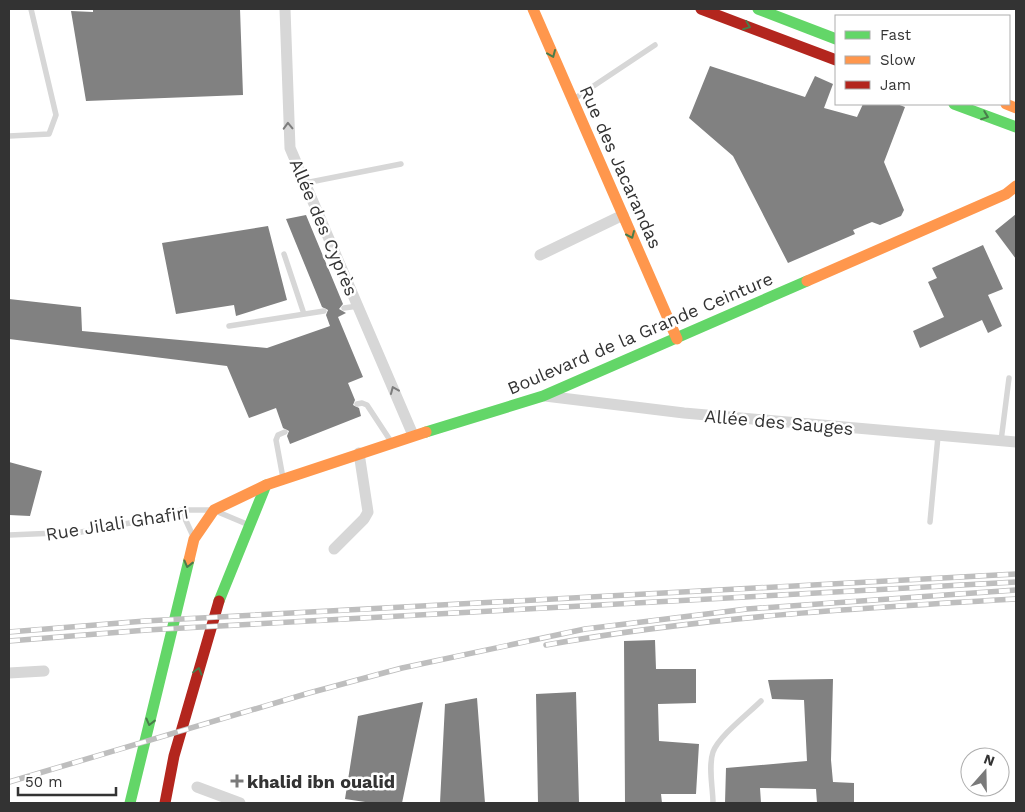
<svg xmlns="http://www.w3.org/2000/svg" width="1025" height="812" viewBox="0 0 1025 812" font-family="'Work Sans',sans-serif">
<style>
.building{fill:#818181}
.lines{fill:none;stroke-linecap:round;stroke-linejoin:round}
.lane{stroke:#d7d7d7;stroke-width:5.5}
.street{stroke:#d7d7d7;stroke-width:11}
.fast{stroke:#63d668;stroke-width:11}
.slow{stroke:#ff974d;stroke-width:11}
.jam{stroke:#b3261e;stroke-width:11}
.rail-casing{stroke:#bebebe;stroke-width:5.5}
.rail{stroke:#fff;stroke-width:4;stroke-dasharray:11;stroke-linecap:butt}
.oneway{stroke:#497c4b}
.oneway2{stroke:#7d7d7d}
.poi-dot{fill:#7a7a7a;stroke:#fff;stroke-width:2}
.labels{text-anchor:middle;dominant-baseline:central;stroke-width:5;stroke-linejoin:round;paint-order:stroke}
.street-label{font-size:18px;fill:#333;stroke:#fff}
.poi-label{font-size:18px;font-weight:bold;fill:#333;stroke:#fff;text-anchor:start}
</style>
<rect width="100%" height="100%" fill="#fff"/>
<!-- building -->
<path class="building" d="M93,9H240L243,95L86,101L71,11L93,12Z
M710,66L805,97L815,76L833,84L824,108L857,117L863,104H897L905,107L884,162L904,210L901,216L880,225L872,222L853,230L855,234L788,263L733,156L689,118Z
M1016,214V259L995,231Z
M306,215L343,304L339,309L346,313L338,317L363,377L348,383L355,400L353,405L359,408L361,416L290,444L287,436L289,431L283,428L276,408L249,418L227,366L9,339V299L81,307L82,331L267,348L330,326L326,315L328,310L322,307L286,219Z
M268,226L287,300L236,316L234,305L176,314L162,243Z
M983,245L1003,289L988,295L1002,326L988,333L982,320L920,348L913,331L944,317L928,282L937,278L932,268Z
M9,462L42,471L30,516L9,515Z
M655,640L656,669H696V703L658,704L659,741L699,744L696,794H661L662,803H625L624,641Z
M833,679L831,760L833,782L854,783V803H817L816,789L760,788L761,803H725L726,768L807,761L804,700L772,699L768,680Z
M576,692L579,803H538L536,694Z
M477,698L485,803H440L445,704Z
M423,702L402,803H372L345,799L358,716Z"/>
<g class="lines">
<!-- lane -->
<path class="lane" d="M574,99L655,45
M9,136L49,134L56,115L31,9
M305,183L401,164
M284,254L304,314
M344,308L358,306
M229,326L324,311
M357,404L362,403L367,405L390,440
M1001,441L1009,378
M283,478L276,440L278,435L285,432
M181,510L193,536
M218,512L249,525
M930,522L938,436
M9,535L81,532L157,518L181,510H210
M713,803C713,788 708,767 713,752C719,736 748,714 761,701"/>
<!-- street -->
<path class="street" d="M285,9L290,148L413,435
M540,255L623,215
M545,396L684,413L1016,442
M334,549L364,519L368,512L359,453
M9,673L44,671
M197,787L240,803"/>
<!-- fast -->
<path class="fast" d="M758,9L836,39
M954,104L1016,127
M426,432L543,396L807,281
M219,601L266,485
M130,803L189,560"/>
<!-- slow -->
<path class="slow" d="M533,9L677,339
M1006,104L1016,108
M807,281L1006,194L1016,186
M189,560L194,539L214,510L266,485L426,432"/>
<!-- jam -->
<path class="jam" d="M701,9L836,60
M165,803L174,756L219,601"/>
<!-- rail casing -->
<g class="rail-casing">
<path id="rail" d="M9,632L145,621L1016,574
M9,641L147,630L1016,582
M546,645C702,617 859,608 1016,599
M9,782L309,693L402,668L585,629L747,609L1016,590"/>
</g>
<!-- rail -->
<use href="#rail" class="rail"/>
</g>
<!-- one-way arrows -->
<defs><path id="oneway-chevron" d="M-2-3.5L2.5 0L-2 3.5" fill="none" stroke-width="1.6" stroke-linecap="round" stroke-linejoin="round" transform="scale(1.25)"/></defs>
<g class="oneway">
<use href="#oneway-chevron" transform="translate(747 26) rotate(21)"/>
<use href="#oneway-chevron" transform="translate(552 54) rotate(67)"/>
<use href="#oneway-chevron" transform="translate(985 116) rotate(21)"/>
<use href="#oneway-chevron" transform="translate(631 235) rotate(66)"/>
<use href="#oneway-chevron" transform="translate(188 564) rotate(104)"/>
<use href="#oneway-chevron" transform="translate(198 671) rotate(-74)"/>
<use href="#oneway-chevron" transform="translate(150 722) rotate(104)"/>
</g>
<g class="oneway2">
<use href="#oneway-chevron" transform="translate(288 126) rotate(-92)"/>
<use href="#oneway-chevron" transform="translate(394 390) rotate(-113)"/>
</g>
<!-- markers -->
<path class="poi-dot" d="M234.5 773.5h5v5h5v5h-5v5h-5v-5h-5v-5h5z"/>
<g class="labels">
<!-- street labels -->
<g class="street-label">
<text transform="translate(621 167) rotate(66)">Rue des Jacarandas</text>
<text transform="translate(324 227) rotate(67)">Allée des Cyprès</text>
<text transform="translate(640 333) rotate(-23)">Boulevard de la Grande Ceinture</text>
<text transform="translate(779 422) rotate(5)">Allée des Sauges</text>
<text transform="translate(117 523) rotate(-9)">Rue Jilali Ghafiri</text>
</g>
<!-- poi labels -->
<g class="poi-label">
<text x="247" y="781">khalid ibn oualid</text>
</g>
</g>
<!-- border -->
<rect width="1025" height="812" fill="none" stroke="#333333" stroke-width="20"/>
<!-- legend -->
<rect x="835" y="15" width="175" height="90" fill="#ffffff" stroke="#adadad"/>
<rect x="845" y="31" width="25" height="8" fill="#63d668" stroke="#adadad"/>
<text x="880" y="40" font-size="15" fill="#333333">Fast</text>
<rect x="845" y="56" width="25" height="8" fill="#ff974d" stroke="#adadad"/>
<text x="880" y="65" font-size="15" fill="#333333">Slow</text>
<rect x="845" y="81" width="25" height="8" fill="#b3261e" stroke="#adadad"/>
<text x="880" y="90" font-size="15" fill="#333333">Jam</text>
<!-- north arrow -->
<g transform="translate(985 772) rotate(20)"><circle r="24" fill="#ffffff" stroke="#adadad"/>
<path d="M0-4L9 19L0 12L-9 19Z" fill="#7a7a7a"/>
<text y="-8" font-size="14" font-weight="bold" text-anchor="middle" fill="#333333">N</text>
</g>
<!-- scale -->
<path d="M18 787v8h98v-8" fill="none" stroke="#333333" stroke-width="2.5"/>
<text x="25" y="787" font-size="15" fill="#333333" stroke="#ffffff" stroke-width="4" paint-order="stroke">50 m</text>
</svg>
